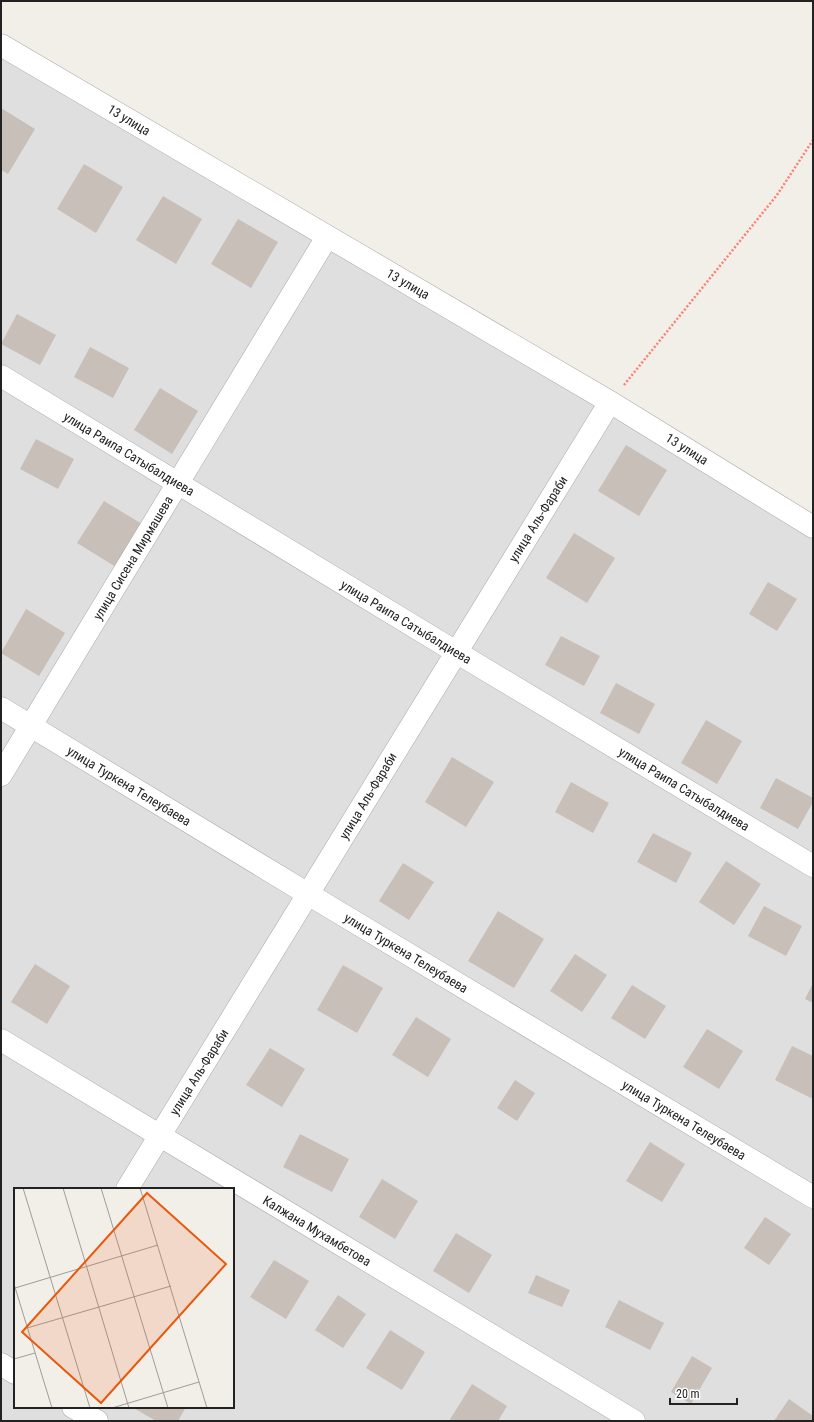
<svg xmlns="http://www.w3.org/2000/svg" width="814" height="1422" viewBox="0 0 814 1422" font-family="'Roboto Condensed',sans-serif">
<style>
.residential{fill:#e0dfdf;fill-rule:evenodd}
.building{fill:#c7bfb8}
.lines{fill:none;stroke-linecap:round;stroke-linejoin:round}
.street-casing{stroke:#a9a9a9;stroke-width:23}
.path{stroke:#fa8072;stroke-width:2.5;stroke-dasharray:2 2;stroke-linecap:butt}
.street{stroke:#fff;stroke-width:22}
.labels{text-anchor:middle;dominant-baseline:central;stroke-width:4;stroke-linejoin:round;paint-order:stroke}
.street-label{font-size:13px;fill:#222;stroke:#fff}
.inset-road{fill:none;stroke:#9f9d99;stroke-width:1}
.view{fill:#e8590c;fill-opacity:0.15;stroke:#e8590c;stroke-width:2}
.inset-edge{fill:none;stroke:#222;stroke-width:2}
</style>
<rect width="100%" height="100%" fill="#f2efe9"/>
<!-- residential -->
<path class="residential" d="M1,45L813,538V1421H1ZM15,1189H233V1407H15Z"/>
<!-- building -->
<path class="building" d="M1,108L35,129L8,174L1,170Z
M84,164L123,187L96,233L57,209Z
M163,196L202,219L176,264L136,240Z
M238,219L278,242L251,288L211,264Z
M17,314L56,335L40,365L1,344Z
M90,347L129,368L113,398L74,377Z
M160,388L198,411L172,454L134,430Z
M36,439L74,459L58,489L20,469Z
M626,445L667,470L639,516L598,491Z
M104,501L142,524L116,567L77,543Z
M574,533L615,558L587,603L546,578Z
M768,582L797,599L777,631L749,614Z
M26,609L65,633L39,676L1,653Z
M561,636L600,656L584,686L545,665Z
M616,683L655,704L639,734L600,713Z
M706,720L742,741L717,784L681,763Z
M452,757L494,782L466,827L425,802Z
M776,778L813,798V802L798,829L760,808Z
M571,782L609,803L593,833L555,812Z
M653,833L692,853L676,883L637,862Z
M726,861L761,884L734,925L699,902Z
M403,863L434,882L409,920L379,901Z
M764,906L802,926L786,956L748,936Z
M498,911L544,939L514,988L468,961Z
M575,954L607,975L582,1012L550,991Z
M35,964L70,986L47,1024L11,1002Z
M343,965L383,988L357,1033L317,1010Z
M813,983V1003L805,999Z
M632,985L666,1006L645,1039L611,1018Z
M416,1017L451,1039L428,1077L392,1055Z
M707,1029L743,1051L719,1089L683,1067Z
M792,1046L813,1056V1099L775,1080Z
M270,1048L305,1069L282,1107L246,1085Z
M515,1080L535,1093L517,1121L497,1108Z
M300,1134L349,1159L332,1192L283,1167Z
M650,1142L685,1164L662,1202L626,1181Z
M382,1179L418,1201L395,1239L359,1217Z
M765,1217L791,1234L769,1265L744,1248Z
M456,1233L492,1255L469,1293L433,1271Z
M274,1260L309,1281L286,1319L250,1297Z
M536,1275L570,1290L562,1307L528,1293Z
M338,1295L366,1314L343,1348L315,1330Z
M619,1300L664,1323L650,1350L605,1327Z
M390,1330L425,1352L402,1390L366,1368Z
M692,1356L712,1368L691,1404L671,1392Z
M472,1384L507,1406L498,1421H449Z
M789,1399L813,1416V1421H774Z
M132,1407H186L178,1421H156Z"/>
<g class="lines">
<!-- street casing -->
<g class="street-casing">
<path id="street" d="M1,45L610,402L813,527
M1,376L456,652L813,866
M1,708L308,894L813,1197
M1,775L327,237
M1,1040L634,1421
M127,1189L610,402
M1,1364L15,1373
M73,1407L97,1421"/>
</g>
<!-- path -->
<path class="path" d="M624,385L777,195L813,140"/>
<!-- street -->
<use href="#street" class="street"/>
</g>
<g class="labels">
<!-- street labels -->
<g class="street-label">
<text transform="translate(129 120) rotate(31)">13 улица</text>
<text transform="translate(408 284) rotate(30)">13 улица</text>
<text transform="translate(687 449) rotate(32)">13 улица</text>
<text transform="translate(129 454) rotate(31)">улица Раипа Сатыбалдиева</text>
<text transform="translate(538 519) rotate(-58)">улица Аль-Фараби</text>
<text transform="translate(133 558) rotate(-59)">улица Сисена Мирмашева</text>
<text transform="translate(406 622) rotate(31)">улица Раипа Сатыбалдиева</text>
<text transform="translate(129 786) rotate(31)">улица Туркена Телеубаева</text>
<text transform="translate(684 789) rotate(31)">улица Раипа Сатыбалдиева</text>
<text transform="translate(368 796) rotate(-59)">улица Аль-Фараби</text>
<text transform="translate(406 953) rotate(31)">улица Туркена Телеубаева</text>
<text transform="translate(199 1072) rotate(-58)">улица Аль-Фараби</text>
<text transform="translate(684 1120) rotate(31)">улица Туркена Телеубаева</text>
<text transform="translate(317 1231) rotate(31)">Калжана Мухамбетова</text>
</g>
</g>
<!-- overview -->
<g transform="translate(14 1188)">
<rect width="220" height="220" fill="#f2efe9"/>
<path class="inset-road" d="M9,0L76,220M49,0L115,220M87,0L154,220M126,0L193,220M0,96L38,220M1,100L144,57M13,140L157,98M0,171L21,165M98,220L185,194"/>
<path class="view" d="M133,5L212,76L87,215L8,144Z"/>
<rect width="220" height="220" class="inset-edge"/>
</g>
<!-- border -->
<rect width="814" height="1422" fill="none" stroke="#222222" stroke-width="4"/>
<!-- scale -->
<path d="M670 1398v6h67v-6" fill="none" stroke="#222222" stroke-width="2"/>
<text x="676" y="1398" font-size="12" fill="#222222" stroke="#ffffff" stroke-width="3" paint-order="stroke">20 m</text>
</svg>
